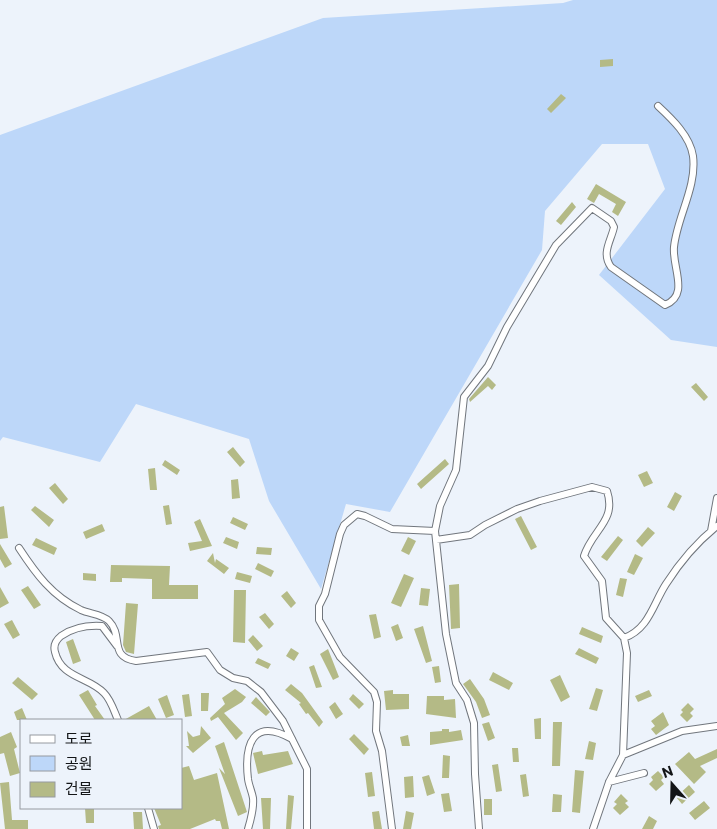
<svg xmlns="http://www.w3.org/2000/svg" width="717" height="829" viewBox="0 0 717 829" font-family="Commissioner,'Noto Sans KR',sans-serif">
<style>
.green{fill:#bdd7f9}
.building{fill:#b4ba86}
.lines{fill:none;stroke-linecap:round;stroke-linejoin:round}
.minor-casing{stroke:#71767d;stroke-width:8}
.minor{stroke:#fff;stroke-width:6}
</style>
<rect width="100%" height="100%" fill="#edf3fb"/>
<!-- green -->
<path class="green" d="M573,0H717V347L671,340L599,275L665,189L648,144H602L545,211L542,250L390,512L346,504L321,589L269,501L249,439L136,404L100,462L3,437L0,441V135L323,18L563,3Z"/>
<!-- building -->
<path class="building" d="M613,59V66L600,67V60Z
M561,94L566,98L551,113L547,109Z
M596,184L626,202L618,216L612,212L616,204L599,194L594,203L587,199Z
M572,202L576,207L561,225L556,221Z
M488,377L496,385L492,390L488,386L470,402L469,399Z
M696,383L708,397L704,401L691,387Z
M233,447L245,462L240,467L227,452Z
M445,459L449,464L421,489L417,484Z
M165,460L180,470L177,475L162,465Z
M155,468L157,490H150L148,469Z
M647,471L653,483L644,487L638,475Z
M238,479L240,498L232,499L231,480Z
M55,483L68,499L63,504L49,488Z
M675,492L682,496L674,511L667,507Z
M169,505L172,524L166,525L163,506Z
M4,506L8,538L0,539V507Z
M35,506L54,520L49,527L31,510Z
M521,516L537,547L531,550L515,519Z
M233,517L248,524L245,530L230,523Z
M200,519L212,546L190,551L188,543L202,541L194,522Z
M102,524L105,531L86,539L83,532Z
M648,527L655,533L642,547L636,541Z
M618,536L623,540L607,561L601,557Z
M226,537L239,542L237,549L223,543Z
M408,537L416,541L409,555L401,551Z
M36,538L57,548L54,555L32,545Z
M0,544L12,564L5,568L0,559Z
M257,547L272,548L271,555L256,554Z
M213,553L215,563L216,559L229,568L224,574L207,561Z
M635,554L643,558L634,575L627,572Z
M258,563L274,571L271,577L255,569Z
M111,565L170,566L169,585H198V599H152V579L122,578V582H110Z
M237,572L252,576L250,583L235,579Z
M83,573L96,574V581L83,580Z
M404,574L414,578L401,607L391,603Z
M620,578L627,579L623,597L616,595Z
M459,584L460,628L451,629L449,585Z
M28,586L41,605L34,609L21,590Z
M0,587L9,603L0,608Z
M421,588L430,589L428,606L419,605Z
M234,590H246L245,643L233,642Z
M287,591L296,603L291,608L281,596Z
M126,603L138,604L134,654L126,652L123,645Z
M265,613L274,624L269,629L259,617Z
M376,614L381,637L374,639L369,615Z
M12,620L20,635L13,639L4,624Z
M398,624L403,638L396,641L391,627Z
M423,626L432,661L426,663L414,629Z
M582,627L603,636L601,643L579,634Z
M253,635L263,646L257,651L248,640Z
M73,639L81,661L73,664L66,642Z
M291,648L299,653L294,661L286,656Z
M579,648L599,658L596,664L575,654Z
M328,649L339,677L333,680L320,654Z
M258,658L271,664L268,669L255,663Z
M314,665L322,687L316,688L309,667Z
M439,666L441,682L435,683L432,667Z
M493,672L513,683L509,690L489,680Z
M560,675L570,697L561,702L550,680Z
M18,677L38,694L32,700L12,683Z
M470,679L484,699L490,715L482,718L476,702L463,684Z
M291,684L302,693L323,722L319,727L308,713L306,714L299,704L301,703L285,690Z
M596,688L603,690L597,711L589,709Z
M235,689L246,697L242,702L224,713L243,733L236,740L218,717L211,721L210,718L225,704L222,698Z
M88,690L97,705L95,706L105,720H95L79,695Z
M393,690V694H409V709L386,710L384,691Z
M649,690L652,696L638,702L635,696Z
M201,693H209L208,711H201Z
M189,694L192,716L185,717L182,695Z
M353,694L364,704L359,709L349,699Z
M167,695L174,715L166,718L158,699Z
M427,696H444V700L455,699L456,718L426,714Z
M256,697L270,712L266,716L251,703Z
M335,702L343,714L336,719L329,707Z
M688,703L694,709L690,713L693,716L687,722L680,715L683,712L681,710Z
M149,706L157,720H124Z
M22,708L27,720H17L14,712Z
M663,712L669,725L656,735L651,729L655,726L651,721Z
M541,718V739H535L534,719Z
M489,722L495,738L488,741L482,724Z
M553,722H562L560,766H552Z
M201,726L211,738L193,753L186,746H189L187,731L193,737L200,735Z
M442,729H449V732L461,730L463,740L430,745V732L442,731Z
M11,732L17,747L14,749L20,773L10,776L4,753L0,754V737Z
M354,734L369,749L364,755L349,739Z
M408,735L410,746H402L400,737Z
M589,741L596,743L593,760L585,759Z
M224,742L247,812L238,816L219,768L225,774L215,746Z
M512,748H518L519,762H513Z
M717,749V758L700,766L706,772L694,784L675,764L689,752L695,759Z
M262,751L263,755L288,751L293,764L258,774L253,753Z
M443,755L450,756L449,778H442Z
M498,764L502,791L496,792L492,765Z
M189,766L194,780L217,773L229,829H222L220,821H216L215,819L190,829H159L158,826L161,825L154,808H181V768Z
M575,770L584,771L580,813L572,812Z
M658,771L664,777L661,780L664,784L656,791L649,784L653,780L651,777Z
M372,772L375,796L368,797L365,773Z
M526,774L529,796L523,797L520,775Z
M429,775L435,793L427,796L422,777Z
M413,776L414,797L405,798L404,777Z
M9,782L12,820H28V829H5L0,783Z
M689,785L695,792L682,804L676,797Z
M449,793L452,811L444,812L441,794Z
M553,794L562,795L561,812H552Z
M621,794L628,801L625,803L629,807L620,815L613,808L617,804L614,802Z
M288,795L294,796L291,829H286Z
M261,798H271L270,829H263Z
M484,799H492V815H484Z
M704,801L710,808L695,820L689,813Z
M85,808H94V823H86Z
M379,811L382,829H374L372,812Z
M406,811L414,813L411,829H403Z
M133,812H142L143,829H134Z
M649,816L657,821L653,829H642Z"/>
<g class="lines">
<!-- minor casing -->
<g class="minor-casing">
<path id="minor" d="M711,531L717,498
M436,540L470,535L485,525L517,509L540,501L592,487L607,491C617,521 592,530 584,556L602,581L606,618L624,638
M19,548C36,574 52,596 81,610C90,614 102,614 109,621C124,636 108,657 136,661L207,652L220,670L233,678L247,681L261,692L283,721L307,769V829
M117,646L102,626C87,625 74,627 61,636C56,640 53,645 55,652C61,678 89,677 104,693C111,700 114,711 118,720
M623,755L682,731L717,726
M609,782L644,773
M148,808L154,829
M248,829C251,819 254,808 253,798C252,792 249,786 248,779C244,744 253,717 292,739
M392,829L382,751L376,731L377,702L374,692L340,657L319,620V606L325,594L340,534L344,525L357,514L365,516L392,529L435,531
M479,829L475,774L474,723L467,700L456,683L446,634L435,531L440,506L456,470L464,397L488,366L507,327L556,245L592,208L611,221L614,227C611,241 601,253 611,267L665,305C690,295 672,268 674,247C677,217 697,187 693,156C690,136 672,119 658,106
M593,829L609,782L623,755L627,653L624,638C649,629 653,604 666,584C680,562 697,542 717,526"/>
</g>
<!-- minor -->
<use href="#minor" class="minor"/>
</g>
<!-- legend -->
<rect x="20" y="719" width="162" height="90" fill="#edf3fb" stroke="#969aa0"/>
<rect x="30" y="735" width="25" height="8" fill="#ffffff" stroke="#969aa0"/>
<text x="65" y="744" font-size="15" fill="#131517">도로</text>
<rect x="30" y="756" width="25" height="15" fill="#bdd7f9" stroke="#969aa0"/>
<text x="65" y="769" font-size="15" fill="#131517">공원</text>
<rect x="30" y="782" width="25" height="15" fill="#b4ba86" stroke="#969aa0"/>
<text x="65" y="794" font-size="15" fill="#131517">건물</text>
<!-- north arrow -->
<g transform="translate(672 784) rotate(340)" stroke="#edf3fb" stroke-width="4" paint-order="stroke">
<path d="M0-4L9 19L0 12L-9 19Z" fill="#131517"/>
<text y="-8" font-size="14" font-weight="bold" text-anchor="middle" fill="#131517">N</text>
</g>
</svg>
